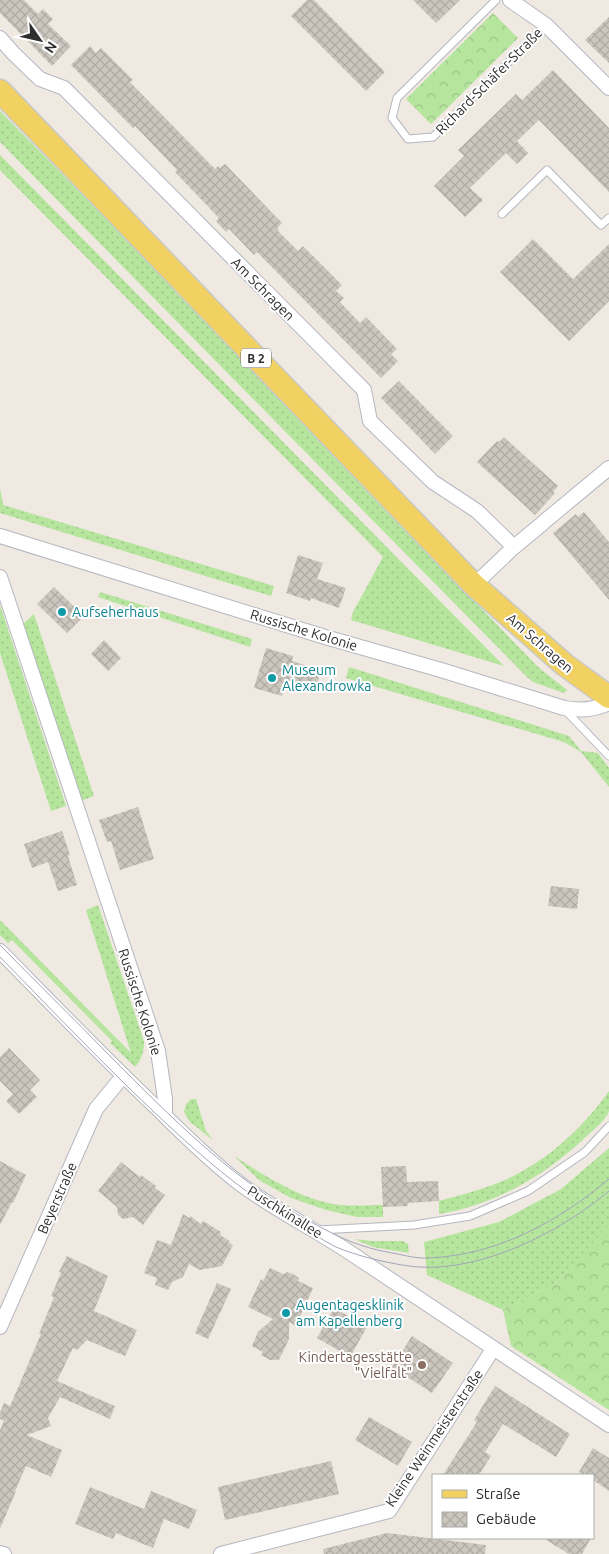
<svg xmlns="http://www.w3.org/2000/svg" width="609" height="1554" viewBox="0 0 609 1554" font-family="Ubuntu,sans-serif">
<style>
.grass{fill:url(#grass-dots)}
.forest{fill:url(#forest-crowns)}
.building{fill:url(#building-cross-hatch)}
.lines{fill:none;stroke-linecap:round;stroke-linejoin:round}
.lane-casing{stroke:#b4b7c1;stroke-width:9}
.street-casing{stroke:#b4b7c1;stroke-width:16}
.primary-casing{stroke:#c9c9c9;stroke-width:25}
.lane{stroke:#fff;stroke-width:7}
.street{stroke:#fff;stroke-width:14}
.primary{stroke:#f2d163;stroke-width:22}
.tram{stroke:#a3a6b8;stroke-width:1}
.culture-dot{fill:#0f9aa8;stroke:#fff;stroke-width:2}
.education-dot{fill:#8d6e63;stroke:#fff;stroke-width:2}
.labels{text-anchor:middle;dominant-baseline:central;stroke-width:4;stroke-linejoin:round;paint-order:stroke}
.shield{fill:#fff;stroke:#6d6d6d;stroke-width:1}
.shield-label{font-size:12px;font-weight:bold;fill:#2e2e2e}
.street-label{font-size:14px;fill:#2e2e2e;stroke:#fff}
.culture-label{font-size:14px;fill:#0d838f;stroke:#fff;text-anchor:start}
.education-label{font-size:14px;fill:#785e54;stroke:#fff;text-anchor:end}
</style>
<defs>
<pattern id="grass-dots" width="8" height="8" patternUnits="userSpaceOnUse" patternTransform="scale(1.25)"><rect width="8" height="8" fill="#b6e59e"/><path d="M2 2h.1M6 6h.1" fill="none" stroke="#9dc588" stroke-width="1.8" stroke-linecap="round"/></pattern>
<pattern id="forest-crowns" width="20" height="18" patternUnits="userSpaceOnUse" patternTransform="scale(1.25)"><rect width="20" height="18" fill="#b6e59e"/><path d="M2 6a3 3 0 1 1 6 0M12 15a3 3 0 1 1 6 0" fill="none" stroke="#9dc588"/></pattern>
<pattern id="building-cross-hatch" width="8" height="8" patternUnits="userSpaceOnUse" patternTransform="scale(1.25)"><rect width="8" height="8" fill="#cbc7bf"/><path d="M0 0l8 8M0 8l8-8" fill="none" stroke="#afaba4"/></pattern>
</defs>
<rect width="100%" height="100%" fill="#efe9e1"/>
<!-- grass -->
<path class="grass" d="M0,111L364,480L381,505L538,667L567,690L564,693L533,682L528,678L0,142Z
M0,155L504,666L351,620L353,612L383,557L0,170Z
M0,488L3,505L274,586L271,596L0,513Z
M100,592L252,639L250,647L98,597Z
M0,605L66,806L51,811L0,653Z
M34,614L94,796L81,801L22,625Z
M349,667L569,736L581,751L598,753L609,768V787L581,752L564,742L346,678Z
M98,905L144,1041C144,1051 142,1060 135,1067L110,1043L112,1041L12,940L8,943L0,935V920L131,1053L86,910Z
M609,1091C609,1097 609,1105 609,1111C607,1118 595,1129 589,1134C548,1174 497,1204 439,1214V1201C461,1195 484,1189 505,1180C547,1161 582,1129 609,1091Z
M191,1099H196L206,1131L213,1140L190,1122L184,1112L186,1104Z
M609,1148V1226L554,1284L503,1310L427,1275L424,1242L499,1222L561,1189Z
M234,1156C262,1174 296,1196 328,1203C345,1207 365,1205 383,1205V1217H357L326,1210L291,1198L259,1180Z
M354,1239L372,1241H403L408,1244L409,1253L373,1247Z"/>
<!-- forest -->
<path class="forest" d="M493,13L518,38L431,124L406,99Z
M609,1226V1410L511,1346L503,1310L554,1284Z"/>
<!-- building -->
<path class="building" d="M0,0H24L38,14L43,9L53,19L48,24L71,46L52,66L0,13Z
M307,0H314L385,72L366,91L291,16Z
M413,0H460L436,23Z
M609,17V63L585,40Z
M90,46L96,53L101,48L133,80L130,82L215,169L218,166L220,168L225,164L282,223L277,228L279,230L278,231L298,251L303,246L342,285L336,291L344,298L340,302L360,323L366,317L397,349L391,354L398,361L381,378L257,252L254,255L229,229L226,232L216,221L219,218L175,172L177,170L135,126L133,128L71,65Z
M553,70L609,128V192L539,120L517,141L528,153L517,164L506,153L470,188L483,200L465,217L434,186L464,156L458,150L516,94L522,100Z
M533,239L573,279L609,244V301L569,341L500,272Z
M399,381L453,436L435,454L381,398Z
M504,437L558,486L553,492L555,493L535,515L477,462L497,441L499,442Z
M584,512L609,542V600L553,533L576,514L578,517Z
M298,555L323,563L317,579L346,588L339,608L311,598L310,601L286,593Z
M54,587L84,616L67,633L37,604Z
M104,640L121,658L108,671L91,654Z
M266,648L293,656L292,661L321,670L316,688L286,680L282,696L254,688Z
M138,807L154,859L120,870L111,841L107,842L99,820Z
M62,831L70,855L68,856L77,885L58,891L48,862L32,868L24,844Z
M551,886L579,889L577,909L548,906Z
M9,1048L40,1080L30,1090L37,1097L19,1114L6,1101L13,1094L0,1081V1057Z
M0,1161L26,1175L13,1203L12,1202L0,1225Z
M121,1162L140,1177L141,1175L156,1186L155,1188L165,1195L143,1225L133,1217L123,1219L118,1215L117,1207L98,1191Z
M406,1166L407,1182L438,1181L439,1201L407,1203L408,1206L383,1207L381,1167Z
M183,1214L189,1218L190,1216L201,1224L203,1221L221,1232L220,1235L230,1241L228,1242L233,1245L222,1266L200,1270L189,1264L183,1277L172,1282L168,1290L155,1285L157,1278L144,1273L157,1240L171,1245Z
M67,1256L108,1276L94,1311L137,1330L125,1356L87,1340L77,1350L73,1348L57,1381L115,1406L110,1419L60,1397L48,1418L51,1426L27,1435L62,1450L51,1477L26,1466L15,1491H16L0,1529V1430L4,1421L0,1419V1413L4,1403L10,1406L20,1383L41,1334H39L54,1297L51,1296L61,1273L59,1272Z
M270,1268L283,1274H285L286,1272L293,1274L299,1278L298,1281L313,1288L296,1326L289,1322V1339L279,1360H270L261,1355L263,1352L252,1346L258,1332L273,1319L248,1307L261,1279L263,1281Z
M217,1283L231,1289L208,1339L195,1333Z
M334,1308L367,1327L350,1357L317,1338Z
M412,1336L453,1363L432,1393L392,1367Z
M495,1386L570,1434L556,1457L503,1424L485,1452L491,1456L479,1475H443L477,1422L474,1420Z
M369,1417L412,1442L398,1466L355,1440Z
M593,1448L609,1458V1491L593,1480V1475H584L579,1472Z
M331,1461L339,1494L225,1520L218,1487Z
M90,1487L144,1509L151,1491L197,1510L189,1529L164,1519L153,1548L116,1533L113,1539L75,1524Z
M387,1533L486,1545L485,1554H324L323,1549Z
M543,1538H591L582,1554H569Z"/>
<g class="lines">
<!-- lane casing -->
<g class="lane-casing">
<path id="lane" d="M496,0L397,98L392,118L408,139L433,137L546,25
M502,214L547,170L601,225L609,218
M566,711L609,756
M318,1230L414,1225L470,1216L528,1191L585,1152L609,1126"/>
</g>
<!-- street casing -->
<g class="street-casing">
<path id="street" d="M510,0L546,25L609,88
M0,38L13,53L40,79L64,88L364,390L370,421L433,482L477,511L514,547
M545,521L609,468
M0,536L325,637L441,670L564,708C580,711 594,710 609,703
M0,577L158,1051L165,1099V1116
M474,585L514,547L543,523
M0,951C53,1005 106,1060 161,1112C187,1138 214,1164 243,1186C276,1210 312,1228 346,1250L609,1425
M0,1327L96,1109L123,1076
M0,1553L4,1554
M221,1554L389,1511L493,1349"/>
</g>
<!-- primary casing -->
<g class="primary-casing">
<path id="primary" d="M0,91L474,585L565,665L609,697"/>
</g>
<!-- lane -->
<use href="#lane" class="lane"/>
<!-- street -->
<use href="#street" class="street"/>
<!-- primary -->
<use href="#primary" class="primary"/>
<!-- tram -->
<path class="tram" d="M0,945C36,982 73,1018 109,1055C172,1118 232,1180 311,1222C340,1238 359,1247 392,1253C404,1255 417,1259 429,1258C497,1255 558,1222 609,1179
M0,957C43,1001 86,1046 130,1089C183,1140 236,1190 300,1226C312,1233 324,1241 336,1247C357,1256 387,1263 409,1266C477,1275 559,1233 609,1191"/>
</g>
<!-- markers -->
<g class="culture-dot">
<circle cx="62" cy="612" r="5"/>
<circle cx="272" cy="678" r="5"/>
<circle cx="286" cy="1313" r="5"/>
</g>
<circle class="education-dot" cx="422" cy="1365" r="5"/>
<g class="labels">
<!-- shield labels -->
<rect class="shield" x="241" y="348.5" width="30" height="19" rx="4"/>
<g class="shield-label">
<text x="256" y="358">B 2</text>
</g>
<!-- street labels -->
<g class="street-label">
<text transform="translate(489 81) rotate(-45)">Richard-Schäfer-Straße</text>
<text transform="translate(263 289) rotate(45)">Am Schragen</text>
<text transform="translate(304 630) rotate(17)">Russische Kolonie</text>
<text transform="translate(540 643) rotate(41)">Am Schragen</text>
<text transform="translate(140 1002) rotate(72)">Russische Kolonie</text>
<text transform="translate(57 1198) rotate(-66)">Beyerstraße</text>
<text transform="translate(285 1212) rotate(32)">Puschkinallee</text>
<text transform="translate(434 1438) rotate(-56)">Kleine Weinmeisterstraße</text>
</g>
<!-- culture labels -->
<g class="culture-label">
<text x="72" y="612">Aufseherhaus</text>
<text x="282" y="670">Museum<tspan x="282" dy="16">Alexandrowka</tspan></text>
<text x="296" y="1305">Augentagesklinik<tspan x="296" dy="16">am Kapellenberg</tspan></text>
</g>
<!-- education labels -->
<g class="education-label">
<text x="412" y="1357">Kindertagesstätte<tspan x="412" dy="16">"Vielfalt"</tspan></text>
</g>
</g>
<!-- legend -->
<rect x="432" y="1474" width="162" height="65" fill="#ffffff" stroke="#ababab"/>
<rect x="442" y="1490" width="25" height="8" fill="#f2d163" stroke="#ababab"/>
<text x="476" y="1499" font-size="15" fill="#2e2e2e">Straße</text>
<rect x="442" y="1512" width="25" height="15" fill="url(#building-cross-hatch)" stroke="#ababab"/>
<text x="476" y="1524" font-size="15" fill="#2e2e2e">Gebäude</text>
<!-- north arrow -->
<g transform="translate(40 40) rotate(124)" stroke="#ffffff" stroke-width="4" paint-order="stroke">
<path d="M0-4L9 19L0 12L-9 19Z" fill="#2e2e2e"/>
<text y="-8" font-size="14" font-weight="bold" text-anchor="middle" fill="#2e2e2e">N</text>
</g>
</svg>
